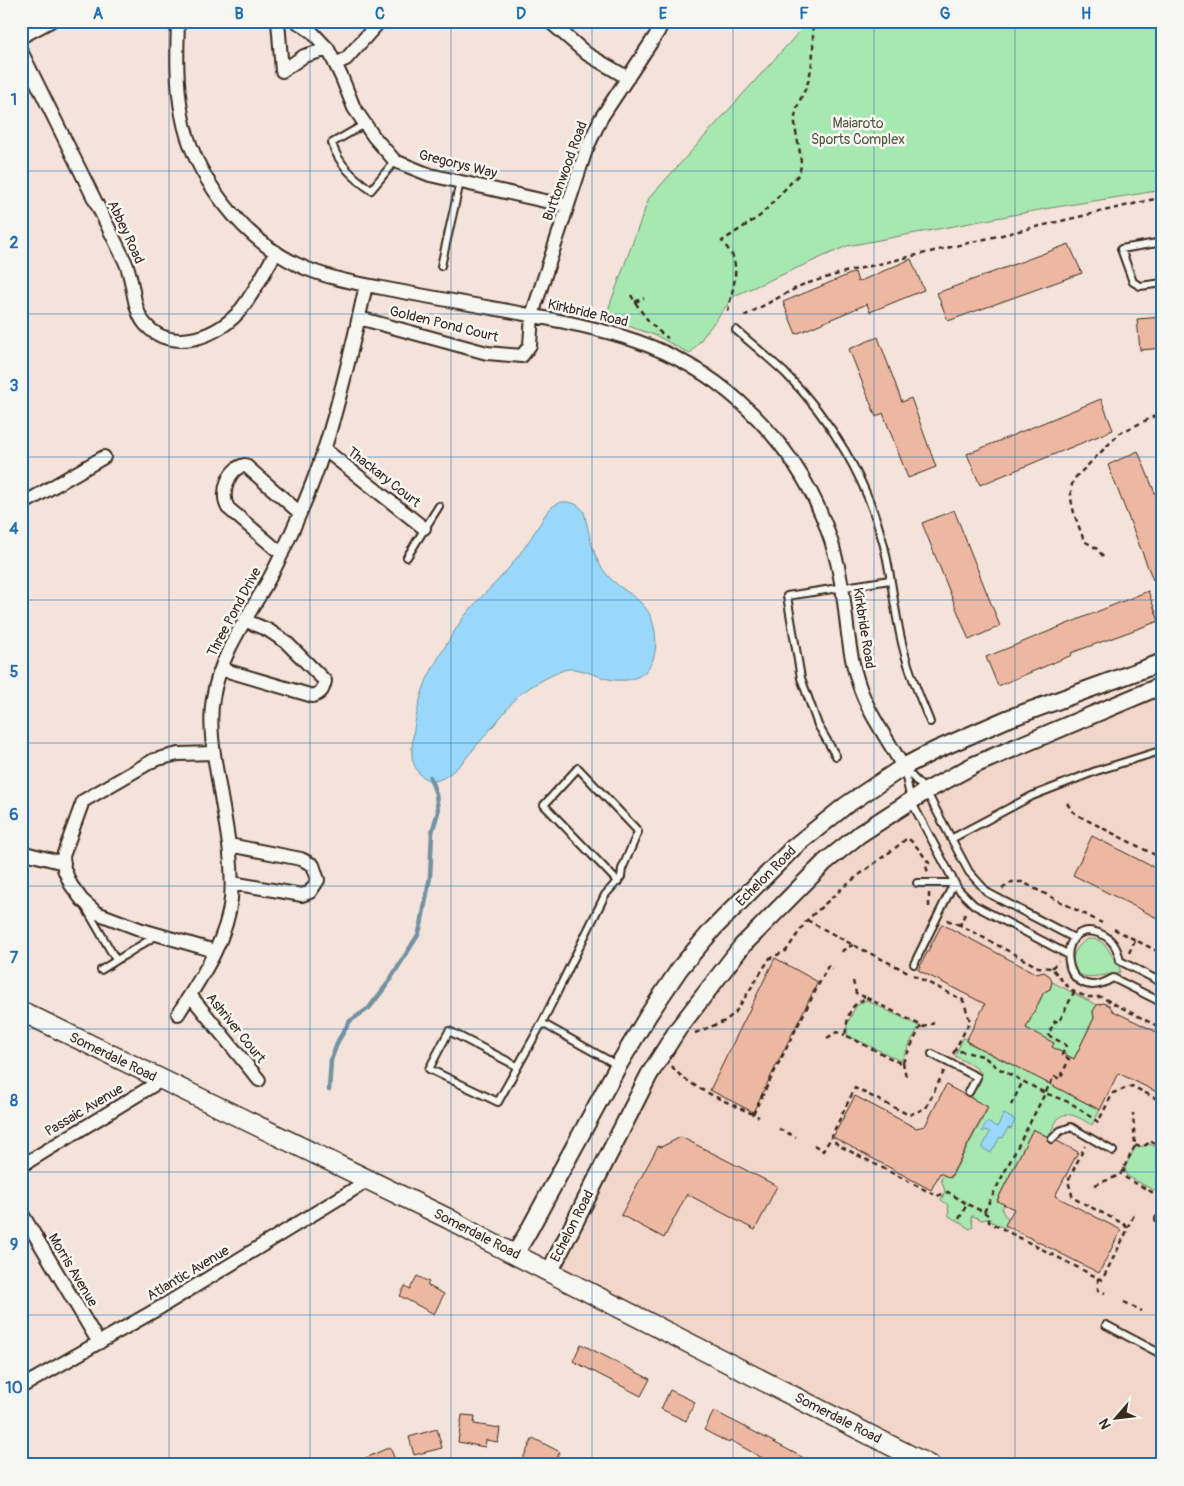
<svg xmlns="http://www.w3.org/2000/svg" width="1184" height="1486" viewBox="0 0 1184 1486" font-family="Pangolin,sans-serif">
<style>
.built{fill:#f1d6c9}
.green{fill:#a7e7b0;stroke:#718867}
.water{fill:#99d8fa;stroke:#7392a2}
.lines{fill:none;stroke-linecap:round;stroke-linejoin:round}
.stream{stroke:#7392a2;stroke-width:4.5}
.building{fill:#edb8a1;stroke:#3b2a1e}
.service-casing{stroke:#3b2a1e;stroke-width:10}
.minor-casing{stroke:#3b2a1e;stroke-width:16}
.tertiary-casing{stroke:#3b2a1e;stroke-width:20}
.secondary-casing{stroke:#3b2a1e;stroke-width:22}
.path{stroke:#3b2a1e;stroke-width:2.5;stroke-dasharray:5 4;stroke-linecap:butt}
.service{stroke:#f6f6f2;stroke-width:6}
.minor{stroke:#f6f6f2;stroke-width:12}
.tertiary{stroke:#f6f6f2;stroke-width:16}
.secondary{stroke:#f6f6f2;stroke-width:19}
.grid{fill:none;stroke:#1f6fb2;stroke-width:1;stroke-opacity:0.55}
.labels{text-anchor:middle;dominant-baseline:central;stroke-width:5;stroke-linejoin:round;paint-order:stroke}
.park-label{font-size:14px;fill:#565942;stroke:#f6f6f2}
.street-label{font-size:14px;fill:#3b2a1e;stroke:#f6f6f2}
.neatline{fill:none;stroke:#1f6fb2;stroke-width:2}
.grid-label{font-size:16px;text-anchor:middle;font-weight:bold;fill:#1f6fb2}
</style>
<rect width="100%" height="100%" fill="#f3e3da"/>
<filter id="ink" filterUnits="userSpaceOnUse"><feTurbulence type="fractalNoise" baseFrequency=".02" numOctaves="2"/><feDisplacementMap in="SourceGraphic" scale="10" xChannelSelector="R" yChannelSelector="G"/><feConvolveMatrix kernelMatrix="1 2 1 2 8 2 1 2 1" color-interpolation-filters="sRGB"/></filter>
<g filter="url(#ink)">
<!-- built -->
<path class="built" d="M1163,685V1465H929L550,1271L678,1029L825,862L926,791Z"/>
<!-- green -->
<path class="green" d="M809,21H1163V190L1050,208L847,246L734,296L690,354L657,336L605,318L649,198Z
M1088,939C1103,938 1107,947 1114,959C1117,964 1121,967 1120,973C1112,974 1091,978 1084,976C1064,970 1073,946 1088,939Z
M1052,982L1097,1005L1093,1011L1094,1018L1059,1089L1100,1110L1092,1125C1083,1120 1066,1108 1058,1119C1054,1124 1052,1132 1048,1137L1033,1130L997,1200L1004,1204L1002,1209L1004,1215L1009,1218L1004,1228L986,1219L982,1220L973,1216L971,1217L973,1227L970,1229L949,1216L948,1205L941,1200L945,1191L941,1179L944,1175L951,1178L988,1108L971,1098L981,1081V1073L975,1067L955,1056L963,1038L967,1039V1042L1008,1063L1044,992L1050,989Z
M866,1000L919,1026L901,1061L847,1035V1024L856,1006Z
M1149,1144L1163,1150V1195L1127,1176L1125,1167L1135,1147L1143,1146Z"/>
<!-- water -->
<path class="water" d="M561,502C572,502 578,503 584,512C590,535 592,558 608,576C622,592 645,598 652,620C662,650 653,684 615,680C600,679 578,665 564,670C551,675 528,687 518,696C511,703 505,712 499,719C487,734 474,748 462,763C449,775 433,791 418,772C415,767 412,761 412,755C411,738 418,704 424,687C431,668 448,642 459,624C470,607 486,593 500,578C513,564 526,546 536,530C545,517 546,508 561,502Z
M1004,1114L1015,1120L1011,1129L1008,1128L1003,1138L1000,1137L991,1153L982,1148L990,1132L985,1130L984,1132L982,1131L987,1122L997,1127Z"/>
<g class="lines">
<!-- stream -->
<path class="stream" d="M329,1090L331,1060L338,1041L350,1021L369,1008L386,986L418,935L421,925L430,877L432,832L438,812L436,794L430,777"/>
</g>
<!-- building -->
<path class="building" d="M1069,244L1082,273L948,321L937,293Z
M911,259L924,290L870,312L867,304L796,334L783,302L855,272L858,282Z
M1163,317V348L1140,350L1137,319Z
M878,337L902,402L911,398L936,467L908,478L883,413L876,417L849,349Z
M1101,399L1113,430L980,485L967,454Z
M1138,451L1163,513V576L1153,580L1108,465Z
M954,510L1000,626L969,640L922,523Z
M1148,591L1159,621L1071,653L1072,655L998,686L986,657Z
M1092,836L1163,872V921L1073,875Z
M942,924L1037,974L1044,972L1050,976L1052,982L1050,989L1044,992L1026,1028L1054,1043L1052,1047L1074,1059L1094,1018L1093,1011L1097,1005L1103,1003L1109,1005L1113,1011L1163,1035V1095L1118,1073L1100,1110L966,1041L985,1004L918,970Z
M775,958L818,982L753,1112L710,1090Z
M946,1085L988,1107L950,1178L940,1173L931,1190L833,1137L855,1096L916,1128L925,1126Z
M1033,1129L1048,1137L1047,1141L1050,1144L1057,1141L1078,1152L1055,1196L1121,1230L1099,1273L1005,1225L1014,1209L997,1201Z
M681,1137L777,1186L755,1230L687,1194L664,1238L621,1215L658,1146L661,1147Z
M417,1276L429,1282L427,1285L444,1294L434,1314L400,1296L405,1286L410,1289Z
M581,1344L650,1379L641,1396L573,1361Z
M670,1390L695,1402L686,1421L661,1409Z
M714,1411L747,1428L817,1465H775L730,1440L729,1443L704,1430Z
M462,1415L475,1416L474,1424L500,1428L498,1442L486,1440L485,1447L458,1442Z
M437,1429L442,1448L414,1455L409,1437Z
M533,1438L560,1452L553,1465H532L522,1460Z
M390,1447L397,1465H350Z"/>
<g class="lines">
<!-- service casing -->
<g class="service-casing">
<path id="service" d="M365,124L332,143C338,164 354,178 371,190L395,161
M1163,242L1121,249L1133,282L1140,286L1163,283
M441,266L460,182
M736,330C752,344 769,358 785,373C831,419 866,478 883,542C892,576 894,612 903,647C909,673 920,697 930,722
M407,557L439,506
M836,756L818,725L801,678L787,596L890,580
M904,768L911,801L958,889L974,905L1067,954
M904,768L926,791L969,872L988,893L1074,938
M951,839L1032,796L1096,771L1163,750
M86,908L116,960
M914,964L954,883H917
M101,970L157,935
M1163,983L1120,961C1118,949 1113,939 1101,934C1053,914 1059,1011 1113,978L1163,1003
M542,1023L617,1065
M932,1054L977,1077L969,1092
M517,1066L449,1031L429,1069L498,1102L542,1023L605,895L621,877L622,869L638,832L636,829L578,768L544,805L618,882
M1052,1139L1060,1131L1071,1127L1113,1151
M1159,1219L1163,1221
M1106,1325L1163,1355"/>
</g>
<!-- minor casing -->
<g class="minor-casing">
<path id="minor" d="M178,21C177,52 176,84 182,115C193,175 241,237 296,264C329,280 368,285 403,292C442,299 480,306 519,313C603,329 673,342 739,401C795,451 830,512 842,587C847,619 848,653 859,685C869,715 888,739 903,767
M278,21L282,71L304,56L328,49
M296,21L312,32L328,49L342,78L354,108L374,137L395,161L430,175L567,206
M549,21L587,54L628,78
M21,37L51,21
M21,51L122,255C125,261 128,267 129,273C134,290 134,311 145,324C172,355 221,336 242,308C255,291 265,271 276,252
M335,64L346,59L380,21
M359,318L487,353L522,356L530,345L532,315L586,150L601,118L658,32L663,21
M324,449L424,528
M21,505L104,457
M282,554L228,508C220,494 228,468 245,465L300,513
M221,669L313,696C322,693 323,689 325,681L286,642L268,630L244,620
M214,753L178,754L154,760L83,801L63,856L64,869L71,885L82,900L97,913L142,930L215,951
M229,845L301,859L313,865L318,880L310,892L302,895L232,883
M21,852L64,863
M190,995L259,1080
M178,1014C200,979 227,941 231,899C234,862 226,826 220,791C215,761 208,728 213,698C222,643 262,601 283,551C298,519 313,485 324,450C341,397 354,340 366,285
M21,1166L162,1080
M21,1212L99,1343
M21,1387L161,1307L369,1180"/>
</g>
<!-- tertiary casing -->
<g class="tertiary-casing">
<path id="tertiary" d="M515,1254L528,1232L618,1066L649,1014L680,968L713,929L794,847L845,806L903,767L936,750L1007,719L1163,662
M550,1271L649,1075L678,1029L742,946L825,862L860,834L926,791L974,765L1163,685"/>
</g>
<!-- secondary casing -->
<g class="secondary-casing">
<path id="secondary" d="M21,1011L449,1219L484,1239L929,1465"/>
</g>
<!-- path -->
<path class="path" d="M631,295C640,311 652,328 668,338
M635,302L644,298
M728,311C731,294 740,271 732,255C729,250 725,245 722,241L760,216L799,174C805,157 794,137 795,118C796,105 804,94 808,82C814,61 814,42 812,21
M744,316L802,285L845,272L1163,197
M1103,556L1096,548L1084,541C1078,522 1065,498 1074,479L1120,433L1155,416L1163,409
M1067,803L1072,811L1081,817L1163,859
M1002,889L1012,882H1022L1102,923
M929,893V909
M965,914L960,925L1038,967L1052,968L1064,983L1074,992L1088,997H1101L1163,1029
M807,920L853,945L908,972
M947,920L960,925
M1114,929L1163,954
M842,952L843,950L853,945
M1129,953L1135,940
M1052,968L1058,961
M913,975L963,1000L970,1021L955,1050
M853,981L856,993L865,997
M921,1026L902,1064L845,1035C847,1026 847,1012 855,1005C859,1001 862,1002 865,997L924,1027L934,1023
M695,1033L725,1021L735,1013L770,958L786,951L807,920L847,884L899,845L907,838C916,844 922,854 929,863L926,866L928,873
M827,1038L837,1032L845,1035
M953,1054L955,1050L983,1056L998,1068L1013,1076L1045,1093L1071,1103L1098,1122L1113,1093L1132,1086L1163,1102
M903,1062L906,1077
M672,1066C684,1086 737,1106 759,1117
M944,1071L926,1108L909,1115L855,1088L831,1137L838,1145L937,1196L948,1192L967,1204
M1011,1105L1023,1081
M753,1114L828,966L833,969
M779,1129L796,1137
M814,1145L823,1151L831,1138
M1135,1146L1146,1145L1150,1141L1163,1148
M1123,1168L1126,1178L1163,1198
M1095,1185L1120,1175L1135,1146L1133,1113
M984,1212L989,1216V1222L1102,1280L1126,1233L1127,1228L1124,1224L1073,1198L1068,1181L1085,1146
M959,1219L967,1204L984,1212L1054,1076L1060,1079L1069,1059L1062,1055L1066,1045L1048,1035L1055,1021L1059,1022L1074,992
M1127,1228L1134,1215
M1098,1278V1290L1105,1293
M1124,1302L1142,1311
M1158,1319L1163,1322"/>
<!-- service -->
<use href="#service" class="service"/>
<!-- minor -->
<use href="#minor" class="minor"/>
<!-- tertiary -->
<use href="#tertiary" class="tertiary"/>
<!-- secondary -->
<use href="#secondary" class="secondary"/>
</g>
</g>
<!-- grid -->
<path class="grid" d="M169,21V1465M310,21V1465M451,21V1465M592,21V1465M733,21V1465M874,21V1465M1015,21V1465M21,171H1163M21,314H1163M21,457H1163M21,600H1163M21,743H1163M21,886H1163M21,1029H1163M21,1172H1163M21,1315H1163"/>
<g class="labels">
<!-- park labels -->
<g class="park-label">
<text x="858" y="123">Maiaroto<tspan x="858" dy="16">Sports Complex</tspan></text>
</g>
<!-- street labels -->
<g class="street-label">
<text transform="translate(458 164) rotate(14)">Gregorys Way</text>
<text transform="translate(565 171) rotate(-70)">Buttonwood Road</text>
<text transform="translate(126 232) rotate(65)">Abbey Road</text>
<text transform="translate(588 313) rotate(13)">Kirkbride Road</text>
<text transform="translate(444 324) rotate(14)">Golden Pond Court</text>
<text transform="translate(384 477) rotate(38)">Thackary Court</text>
<text transform="translate(234 612) rotate(-62)">Three Pond Drive</text>
<text transform="translate(864 628) rotate(81)">Kirkbride Road</text>
<text transform="translate(766 876) rotate(-45)">Echelon Road</text>
<text transform="translate(236 1028) rotate(51)">Ashriver Court</text>
<text transform="translate(113 1057) rotate(26)">Somerdale Road</text>
<text transform="translate(84 1110) rotate(-31)">Passaic Avenue</text>
<text transform="translate(572 1226) rotate(-63)">Echelon Road</text>
<text transform="translate(477 1234) rotate(27)">Somerdale Road</text>
<text transform="translate(73 1270) rotate(59)">Morris Avenue</text>
<text transform="translate(188 1273) rotate(-31)">Atlantic Avenue</text>
<text transform="translate(838 1418) rotate(27)">Somerdale Road</text>
</g>
</g>
<!-- margin -->
<rect width="1184" height="1486" fill="none" stroke="#f6f6f2" stroke-width="55"/>
<!-- north arrow -->
<g transform="translate(1116 1418) rotate(242)" stroke="#f6f6f2" stroke-width="4" paint-order="stroke">
<path d="M0-4L9 19L0 12L-9 19Z" fill="#3b2a1e"/>
<text y="-8" font-size="14" font-weight="bold" text-anchor="middle" fill="#3b2a1e">N</text>
</g>
<rect x="28" y="28" width="1128" height="1430" class="neatline"/>
<g class="grid-label">
<text x="98" y="19">A</text>
<text x="239" y="19">B</text>
<text x="380" y="19">C</text>
<text x="521" y="19">D</text>
<text x="663" y="19">E</text>
<text x="804" y="19">F</text>
<text x="945" y="19">G</text>
<text x="1086" y="19">H</text>
<text x="14" y="105">1</text>
<text x="14" y="248">2</text>
<text x="14" y="391">3</text>
<text x="14" y="534">4</text>
<text x="14" y="677">5</text>
<text x="14" y="820">6</text>
<text x="14" y="963">7</text>
<text x="14" y="1106">8</text>
<text x="14" y="1250">9</text>
<text x="14" y="1393">10</text>
</g>
</svg>
